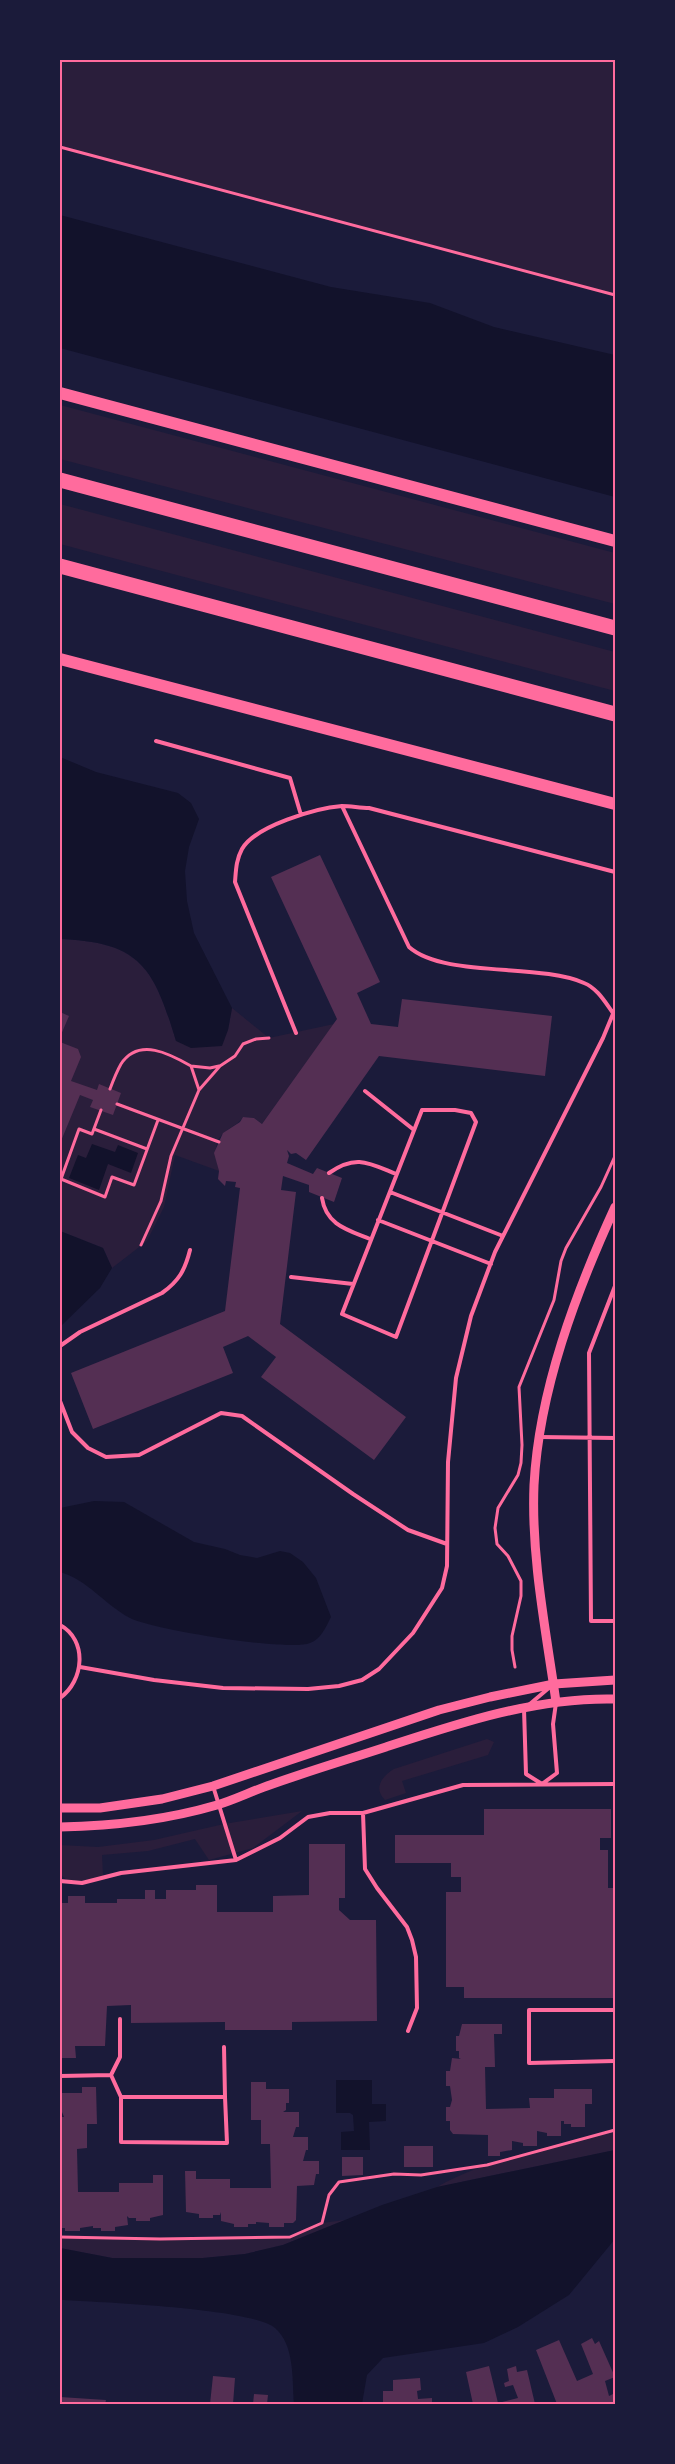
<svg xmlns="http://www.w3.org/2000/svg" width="675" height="2464" viewBox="0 0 675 2464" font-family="'Open Sans',sans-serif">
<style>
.green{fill:#2a1e3b}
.water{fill:#12122b}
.building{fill:#542f53}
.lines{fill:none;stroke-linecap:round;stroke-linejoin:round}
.path{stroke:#ff6b9d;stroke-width:3}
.service{stroke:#ff6b9d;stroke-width:4}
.tertiary{stroke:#ff6b9d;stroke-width:9}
.primary{stroke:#ff6b9d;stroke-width:12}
.motorway{stroke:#ff6b9d;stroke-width:15}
.neatline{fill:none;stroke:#ff6b9d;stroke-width:2}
</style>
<rect width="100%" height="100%" fill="#1b1b3a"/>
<!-- green -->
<path class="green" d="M60,60H615V295L60,147Z
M60,405L615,553V604L60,459Z
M60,504L615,652V691L60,544Z
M60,939C141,942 154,968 176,1041L228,1030L232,1008L269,1038L334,1024L262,1124L254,1118L243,1117C238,1125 230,1127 224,1133C212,1143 216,1158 219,1171L175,1155L164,1207L147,1241L112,1268L103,1248L60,1231Z
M487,1739L494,1742L488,1755L402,1781L406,1793L385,1800C373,1788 382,1776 394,1769Z
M302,1811L253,1848L209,1860L195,1839L148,1851L102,1855L103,1876L82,1883L71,1884L60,1874V1845L98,1847L154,1840L224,1824Z
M615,2130V2150L437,2187C491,2157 556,2146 615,2130Z
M345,2220L283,2245L245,2254L203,2258H112L60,2248V2237H290L322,2223Z"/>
<!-- water -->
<path class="water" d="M60,215L331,287L430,303L494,327L615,355V497L60,348Z
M60,757L96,772L178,793L191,803L199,819L189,847L185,871L187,901L194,933L232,1008L228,1030L222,1046L191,1048L176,1041C154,968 141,942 60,939Z
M92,1144L115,1152L118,1145L138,1153L131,1173L108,1164L99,1190L69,1178L78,1155L86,1158Z
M60,1231L103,1248L112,1268L100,1288L60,1327Z
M94,1501L124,1502L194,1542L225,1549L240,1555L257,1558L280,1551L290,1553L303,1562L316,1578L331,1617C326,1627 321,1639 310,1643C288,1652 151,1629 130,1618C105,1605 88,1580 60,1572V1508Z
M336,2080H372V2104H386V2121L369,2122L370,2150H341V2132L354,2131L353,2115L350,2113H336Z
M615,2150V2239L569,2295L518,2327L484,2343L383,2358L367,2375L362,2404H294C292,2380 295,2345 275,2328C251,2308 98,2302 60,2300V2248L112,2258H203L245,2254L283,2245L382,2205L437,2187Z"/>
<!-- building -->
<path class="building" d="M320,855L380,982L357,993L371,1024L398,1027L402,999L552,1016L545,1076L379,1056L306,1160L296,1153L291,1154L287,1150L289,1156L287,1163L313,1174L317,1168L342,1178L334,1202L309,1192V1185L283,1176L281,1190L296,1192L280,1324L406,1417L374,1460L261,1377L276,1357L248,1336L223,1347L233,1373L93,1429L71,1373L225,1311L240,1188L235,1187L236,1182L226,1181L225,1186L218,1179L219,1171L214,1153L223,1133L240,1122L243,1117L254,1118L262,1124L337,1019L271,877Z
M60,1012L69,1016L60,1037Z
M60,1042L78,1049L81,1057L71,1081L97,1090L99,1084L121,1093L113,1115L90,1107L93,1100L80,1095L61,1141Z
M484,1809H611V1838H600V1850H608V1888H615V1998H464V1987H446V1892H461V1877H451V1863H395V1835H484Z
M309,1844H345V1898H339V1910L350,1920H376L377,2021L292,2022V2030H225V2022L131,2023V2005L107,2006L105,2046H75L76,2058H60V1903H68V1896H85V1903H117V1899H145V1890H155V1899H166V1890H196V1885H217V1912H273V1896L309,1895Z
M462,2024H502V2034H494L495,2067H485L486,2109L530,2108L529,2098H554V2089H592V2104H585V2127H571V2124H564V2121H561V2136H547V2133L537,2131V2146H523V2143L512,2141V2150L500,2152V2156H488V2135L453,2134L450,2130V2121H446V2107H450L452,2100L450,2086H446V2071H450L452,2058L461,2059L459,2058V2051H456V2036H459Z
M251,2082H266V2089H289V2103H286V2110L283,2112H299V2127H296L293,2137H308V2150H306L303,2161H319V2174H316L314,2185L297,2186L296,2220L293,2223H284V2227H269V2223L256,2222V2224H248V2227H234V2224L221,2221V2212L220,2215H213V2218H199V2214L186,2212L185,2171H196V2179H230V2188H271L270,2144H261V2120H251Z
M82,2087H96L97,2124H87V2148L77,2149L78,2192H119V2183H153V2175H163V2215L150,2218V2221H136V2218H129L127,2216L128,2225L115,2227V2231H101V2228H93V2226L80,2228V2231H65V2228H60V2117H64L60,2107V2093H82Z
M404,2146H433V2167H404Z
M342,2157H363V2175L342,2176Z
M592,2338L595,2344L599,2341L615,2377L605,2381L609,2396L615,2393V2404H557L536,2350L559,2340L577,2381L593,2374L581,2344Z
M489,2366L498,2403L518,2398L513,2385L505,2387L504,2383L509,2381L507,2369L516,2366L517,2372L527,2370L535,2404H473L466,2372Z
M213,2376L235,2378L233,2404H210Z
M420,2378L421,2390L417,2391L418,2399L432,2398V2404H383V2391H393V2380Z
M254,2394L268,2395L267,2404H253Z
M60,2397L106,2400L105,2404H60Z"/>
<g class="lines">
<!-- path -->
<path class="path" d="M60,147L615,295
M110,1089C113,1081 117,1071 121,1064C139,1037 170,1054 191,1066
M199,1090L191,1066L210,1068L219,1066
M117,1104L219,1142
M101,1110L92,1134L79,1129L61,1179L105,1197L112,1177L134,1185L158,1120
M94,1129L147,1149
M141,1245L161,1201L171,1156L199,1090L220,1066L235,1056L243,1044L256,1039L269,1038
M515,1667L512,1650V1636L521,1596V1581L508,1556L497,1544L495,1528L498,1508L518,1475L521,1463L522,1445L519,1387L554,1300L561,1261L566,1248L601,1187L615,1156
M60,2237L160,2239L290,2237L322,2223L329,2195L339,2182L394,2174L421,2175L487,2165L615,2130"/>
<!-- service -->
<path class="service" d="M156,741L290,778L301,815
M342,806L409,947C444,978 539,963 584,983C597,988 605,1002 613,1013
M296,1033L235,882C236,870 236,860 242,849C255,826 316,808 342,806C351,806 360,808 369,808L615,872
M365,1091L414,1130
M422,1110H455L471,1113L476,1122L396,1337L342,1314Z
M329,1173C356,1154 369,1163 396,1174
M390,1192L503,1236
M322,1198C326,1225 348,1230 370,1239
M378,1220L491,1264
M291,1277L353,1284
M615,1286L589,1353L591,1621H615
M60,1346L80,1332L162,1293C179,1281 185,1270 190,1250
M60,1401L72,1432L88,1448L106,1457L139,1455L221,1413L242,1416L353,1494L408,1530L447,1544
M540,1437L615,1438
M60,1625C88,1640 84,1681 60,1698
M80,1667L154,1680L223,1688L308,1689L339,1686L362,1680L379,1669L413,1633L442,1588L447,1566L448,1462L456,1378L471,1316L495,1252L603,1038L615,1009
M550,1687L524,1709L526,1774L542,1784L557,1773L553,1724L556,1703
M213,1786L236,1860
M363,1813L365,1869L377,1888L407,1927L412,1940L416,1957L417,2008L408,2031
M60,1881L82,1883L121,1873L236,1860L280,1838L308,1817L330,1813H363L463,1785L615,1784
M615,2010H529V2063L615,2061
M120,2019V2057L111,2075L121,2097H225L224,2047
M60,2076L111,2075
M121,2097V2142L227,2143L225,2097"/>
<!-- tertiary -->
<path class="tertiary" d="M556,1702C546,1631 531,1557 534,1485C539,1390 576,1292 615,1207
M60,1808H100L162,1799L213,1786L439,1710L490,1697L554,1684L615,1680
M60,1827C113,1826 166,1820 217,1805C234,1800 250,1792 267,1786C306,1772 346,1760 386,1747C459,1723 537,1697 615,1699"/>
<!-- primary -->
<path class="primary" d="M60,393L615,541
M60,659L615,804"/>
<!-- motorway -->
<path class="motorway" d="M60,480L615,628
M60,566L615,714"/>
</g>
<!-- border -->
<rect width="675" height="2464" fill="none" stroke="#1b1b3a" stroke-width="122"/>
<rect x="61" y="61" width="553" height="2342" class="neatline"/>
</svg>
